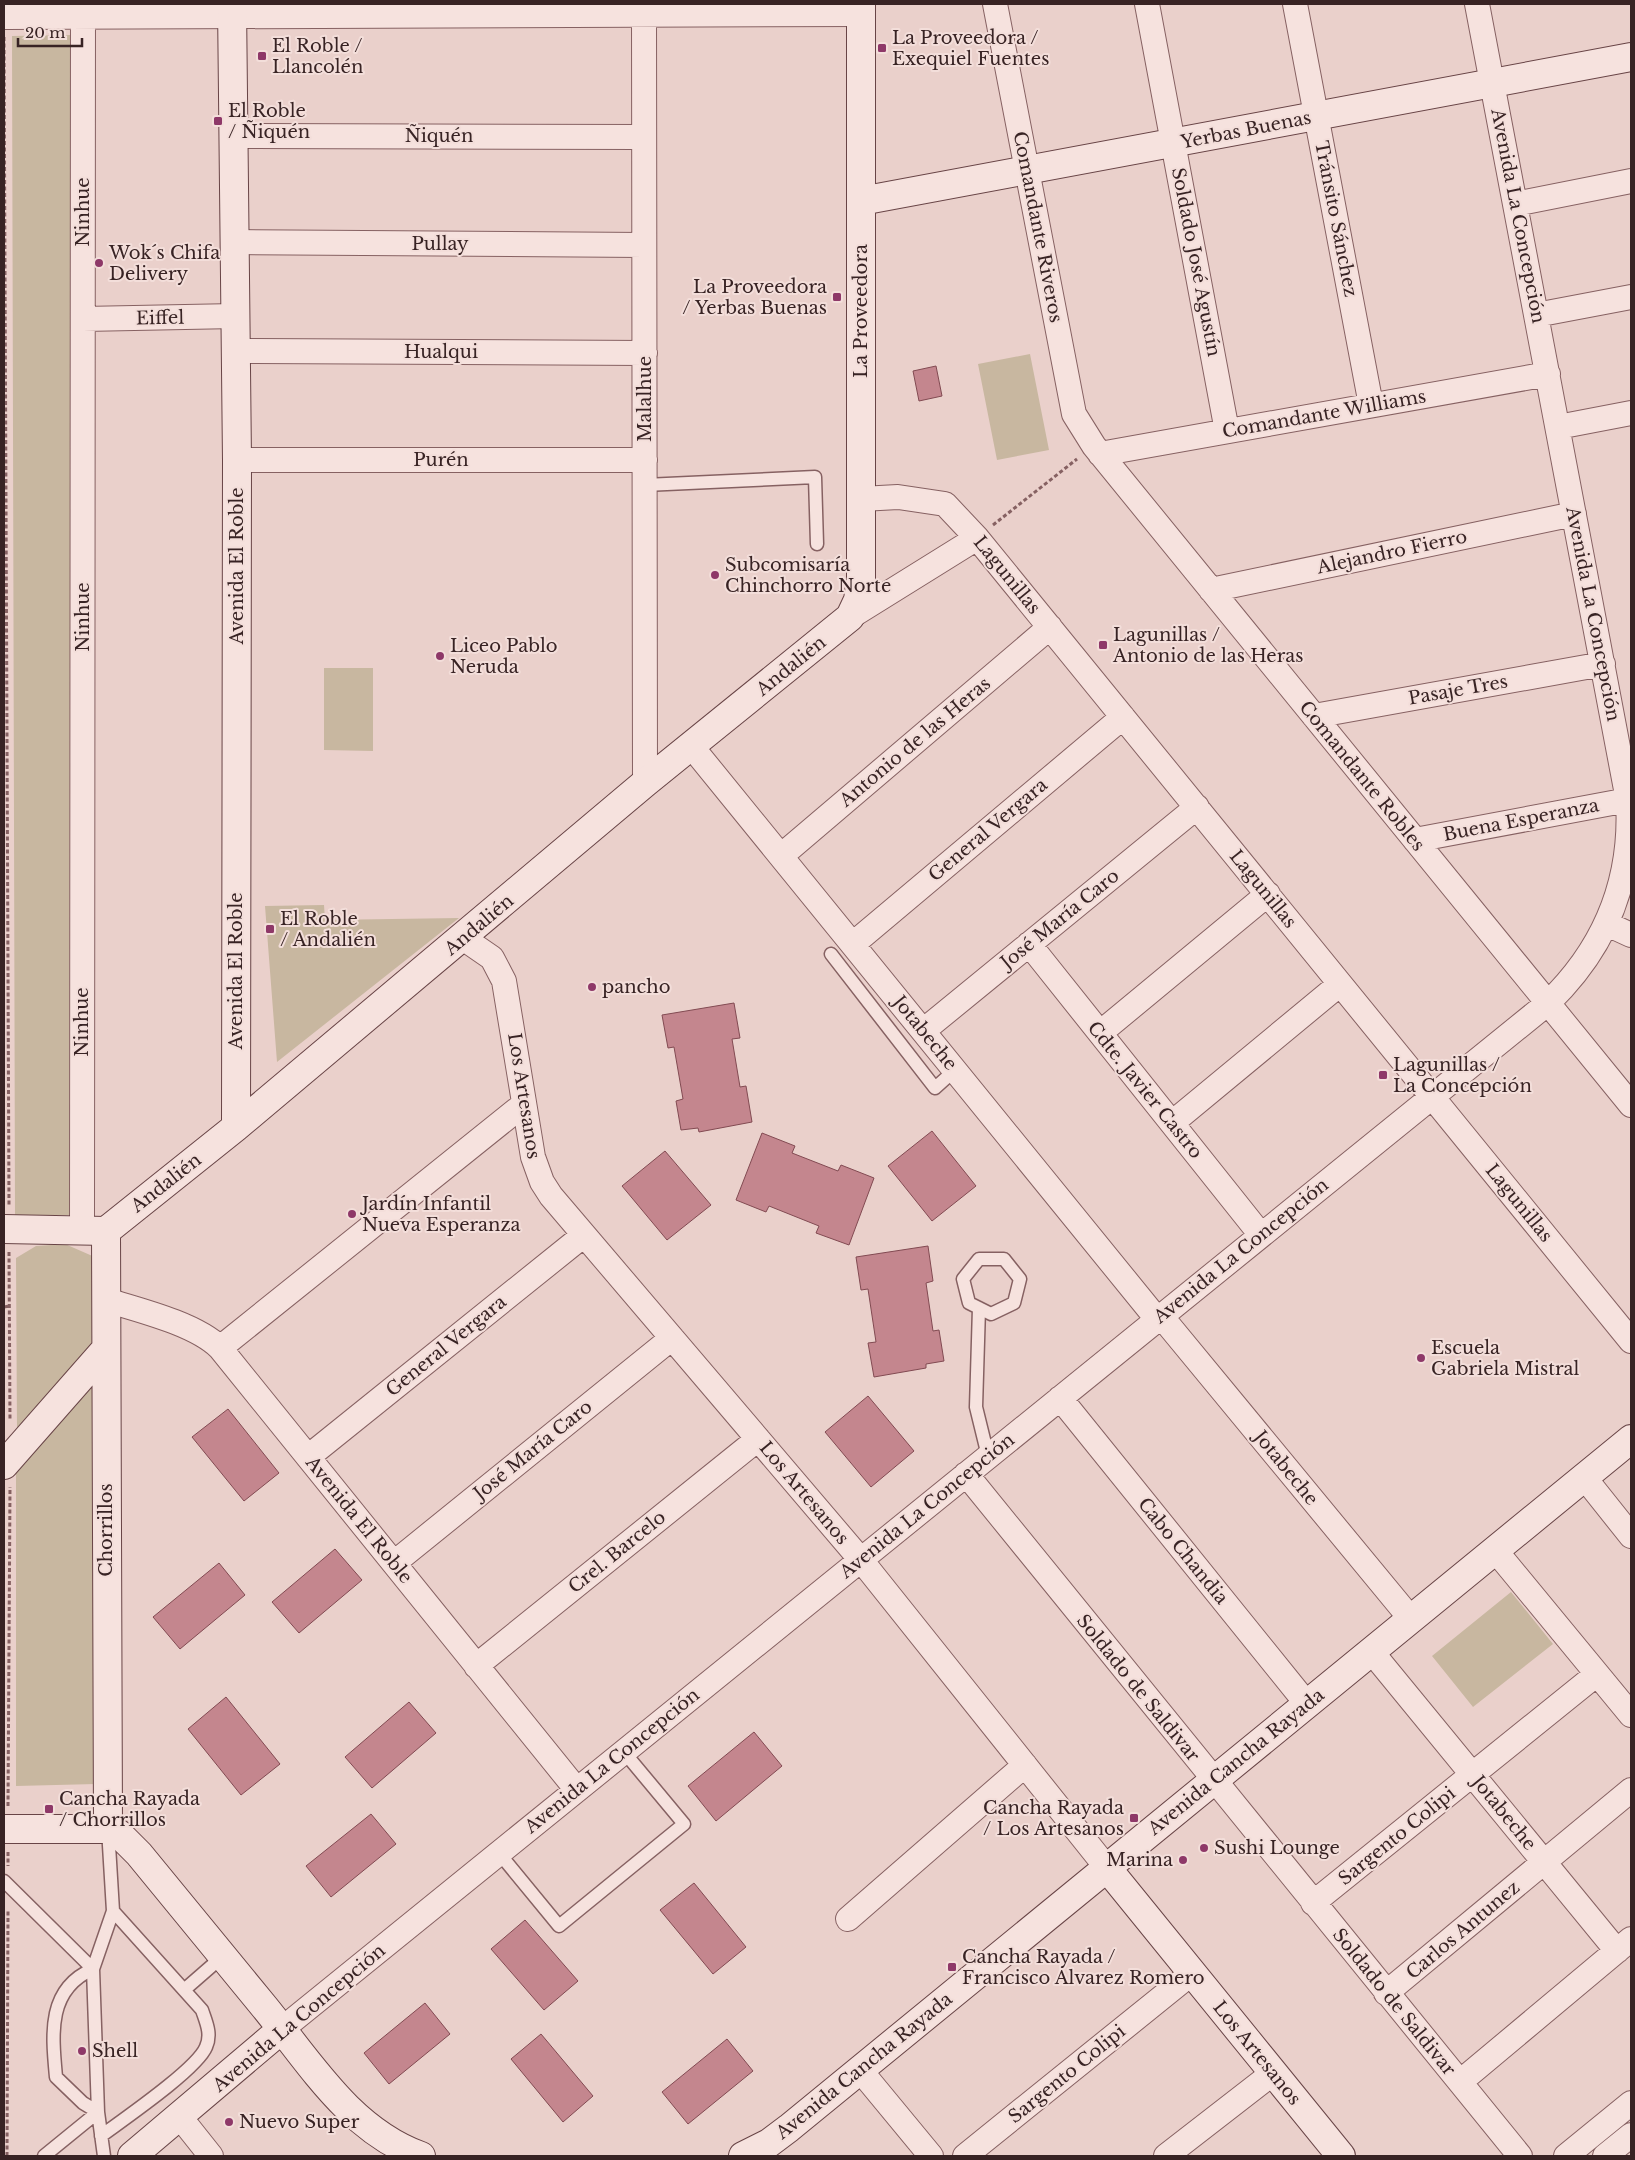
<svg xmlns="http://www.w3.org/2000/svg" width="1635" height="2160" viewBox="0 0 1635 2160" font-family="'Libre Baskerville',serif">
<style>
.green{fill:#c8b7a0}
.building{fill:#c4868e;stroke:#824a52}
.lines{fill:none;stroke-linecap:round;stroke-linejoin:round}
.lane-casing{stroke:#866162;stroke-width:15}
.street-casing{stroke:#866162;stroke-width:26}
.secondary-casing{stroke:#684446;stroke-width:30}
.path{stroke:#866162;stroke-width:3;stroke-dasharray:4 2.5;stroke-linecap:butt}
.lane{stroke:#f6e2de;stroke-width:12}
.street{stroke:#f6e2de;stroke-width:24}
.secondary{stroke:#f6e2de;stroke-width:28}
.poi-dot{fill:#8e3868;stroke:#f3deda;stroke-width:2}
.labels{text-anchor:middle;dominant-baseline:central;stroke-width:4;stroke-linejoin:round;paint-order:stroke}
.poi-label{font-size:18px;fill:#382324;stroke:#f3deda;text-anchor:start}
.street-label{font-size:18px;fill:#382324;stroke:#f3deda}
</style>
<rect width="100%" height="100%" fill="#ead0cb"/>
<!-- green -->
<path class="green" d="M71,35L69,1215H15L12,36Z
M1030,354L1049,450L997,460L978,364Z
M324,668H373V751L324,750Z
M324,905L325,920L459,918L277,1062L265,906Z
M65,1244L97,1258V1342L17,1430L16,1258L36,1246Z
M98,1376L96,1784L16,1786V1471Z
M1511,1592L1553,1644L1473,1707L1432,1656Z"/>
<!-- building -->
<path class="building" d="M936,366L942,396L919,401L913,371Z
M734,1003L740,1038L732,1039L740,1087L746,1086L752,1122L699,1132L698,1128L681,1130L676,1101L683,1099L674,1047L668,1048L662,1015Z
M932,1131L976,1186L932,1221L888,1166Z
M762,1133L795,1146L792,1153L838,1171L841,1165L874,1178L849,1245L816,1233L819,1226L769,1206L766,1212L736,1200Z
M665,1151L711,1205L667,1240L622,1186Z
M928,1246L933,1281L926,1283L933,1331L939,1330L944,1361L926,1364V1368L874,1377L868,1343L876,1342L868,1289L861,1290L856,1257Z
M868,1396L914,1451L871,1487L825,1432Z
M228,1409L279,1473L244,1501L192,1437Z
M335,1549L362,1580L299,1633L272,1602Z
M219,1563L245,1595L180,1649L153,1617Z
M226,1697L280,1764L241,1795L188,1729Z
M409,1702L436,1733L372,1788L345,1757Z
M754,1732L782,1766L716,1821L688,1786Z
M371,1814L396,1844L331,1897L306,1866Z
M694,1883L746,1947L713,1974L660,1910Z
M525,1920L578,1981L544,2010L491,1949Z
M425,2003L450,2034L389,2084L364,2053Z
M541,2034L593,2096L563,2122L511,2059Z
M727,2039L753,2071L688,2124L662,2092Z"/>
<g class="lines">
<!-- lane casing -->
<g class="lane-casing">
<path id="lane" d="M645,485L815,477L817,544
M831,954L935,1088L955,1070
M979,1259H1004L1020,1279L1014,1303L991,1314L969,1303L963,1279Z
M979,1308L976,1407L988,1456
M499,1853L559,1926L684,1824L624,1752
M4,1881L93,1969
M93,1969C47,1989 52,2034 56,2077L83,2103L98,2112
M184,1990L223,1956
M101,2136C124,2119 197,2069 206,2047C212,2034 206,2022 202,2010L113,1911
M44,2156L98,2112
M104,2156L98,2112L93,1969L113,1911L108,1829"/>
</g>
<!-- street casing -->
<g class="street-casing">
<path id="street" d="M995,4L1074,414L1094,446L1631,1105
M1147,4L1227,431
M1295,4L1371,405
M644,15L645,783
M4,17L862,14
M234,136L644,137
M1515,204L1631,181
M235,242L644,245
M1536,315L1631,297
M83,319L236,316
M236,351L645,353
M1558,427L1631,413
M1100,454L1548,374
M237,460H645
M861,499L898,497L945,504L977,538L1631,1341
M1211,590L1574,514
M850,617L977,538
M1314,716L1603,664
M692,747L1157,1319
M1415,840L1628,800
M781,856L1050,627
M1607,924L1631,935
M463,938L492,958L504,981L533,1157L542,1182L551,1196L861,1560L1107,1868
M853,944L1123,717
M1029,944L1261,1235
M923,1031L1197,807
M1100,1033L1268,894
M1172,1123L1340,984
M82,1230L83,4
M106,1300C139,1310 196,1324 220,1348L577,1790
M1161,1316L1411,1619
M220,1348L524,1104
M1060,1398L1307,1704
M308,1457L584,1235
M966,1474L1520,2156
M1584,1477L1631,1536
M1495,1550L1631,1715
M394,1563L672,1338
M1371,1651L1617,1951
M476,1666L758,1439
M1313,1903L1597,1674
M848,1919L1025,1765
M1386,1993L1631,1790
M282,2029L1548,1003C1605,948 1633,880 1628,800L1477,4
M860,2070L931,2156
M1460,2082L1631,1939
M180,2117L211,2156
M965,2156L1192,1973
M1166,2156L1273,2073
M1566,2156L1631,2103
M1605,2156L1631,2135"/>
</g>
<!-- secondary casing -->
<g class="secondary-casing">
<path id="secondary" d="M232,4L237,460L236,1127
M861,201L1631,57
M4,1229L106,1231
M106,1231L236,1127L645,783L850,617L858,600L861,579V4
M106,1231L108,1829
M4,1465L105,1350
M4,1829H108L119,1834L139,1854C180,1904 221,1954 262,2004C309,2061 349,2130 421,2156
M1107,1868L1341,2156
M132,2156L282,2029
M743,2156L769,2143L789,2128L1631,1439"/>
</g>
<!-- path -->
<path class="path" d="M4,37L9,1206
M993,525L1077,459
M9,1252L10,1421
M4,1307L9,1306
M8,1806L10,1487
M8,1852V1866
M7,2156L8,1910"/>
<!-- lane -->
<use href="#lane" class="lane"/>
<!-- street -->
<use href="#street" class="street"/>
<!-- secondary -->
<use href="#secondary" class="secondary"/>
</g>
<!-- markers -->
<g class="poi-dot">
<rect x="877" y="43" width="10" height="10" rx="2.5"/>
<rect x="257" y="51" width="10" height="10" rx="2.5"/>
<rect x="213" y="116" width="10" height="10" rx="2.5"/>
<circle cx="99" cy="263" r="5"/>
<rect x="832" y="292" width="10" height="10" rx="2.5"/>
<circle cx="715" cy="575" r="5"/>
<rect x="1098" y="640" width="10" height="10" rx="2.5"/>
<circle cx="440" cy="656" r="5"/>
<rect x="265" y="924" width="10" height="10" rx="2.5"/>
<circle cx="592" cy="987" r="5"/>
<rect x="1378" y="1070" width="10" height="10" rx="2.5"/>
<circle cx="352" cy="1214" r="5"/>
<circle cx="1421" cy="1358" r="5"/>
<rect x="44" y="1804" width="10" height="10" rx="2.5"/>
<rect x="1129" y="1813" width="10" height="10" rx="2.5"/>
<circle cx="1204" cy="1848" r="5"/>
<circle cx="1183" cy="1860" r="5"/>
<rect x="947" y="1962" width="10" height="10" rx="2.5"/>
<circle cx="82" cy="2051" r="5"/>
<circle cx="229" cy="2122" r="5"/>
</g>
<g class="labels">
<!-- poi labels -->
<g class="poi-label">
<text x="892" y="38">La Proveedora /<tspan x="892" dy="21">Exequiel Fuentes</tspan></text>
<text x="272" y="46">El Roble /<tspan x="272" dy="21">Llancolén</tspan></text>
<text x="228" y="111">El Roble<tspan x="228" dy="21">/ Ñiquén</tspan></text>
<text x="109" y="253">Wok´s Chifa<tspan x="109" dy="21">Delivery</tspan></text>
<text x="827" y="287" text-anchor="end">La Proveedora<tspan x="827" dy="21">/ Yerbas Buenas</tspan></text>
<text x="725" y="565">Subcomisaría<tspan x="725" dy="21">Chinchorro Norte</tspan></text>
<text x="1113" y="635">Lagunillas /<tspan x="1113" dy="21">Antonio de las Heras</tspan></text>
<text x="450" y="646">Liceo Pablo<tspan x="450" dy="21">Neruda</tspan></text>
<text x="280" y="919">El Roble<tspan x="280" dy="21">/ Andalién</tspan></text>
<text x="602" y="987">pancho</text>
<text x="1393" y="1065">Lagunillas /<tspan x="1393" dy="21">La Concepción</tspan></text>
<text x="362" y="1204">Jardín Infantil<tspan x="362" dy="21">Nueva Esperanza</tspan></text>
<text x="1431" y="1348">Escuela<tspan x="1431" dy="21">Gabriela Mistral</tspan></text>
<text x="59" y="1799">Cancha Rayada<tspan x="59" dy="21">/ Chorrillos</tspan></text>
<text x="1124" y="1808" text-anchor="end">Cancha Rayada<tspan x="1124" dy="21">/ Los Artesanos</tspan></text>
<text x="1214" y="1848">Sushi Lounge</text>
<text x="1173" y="1860" text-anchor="end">Marina</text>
<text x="962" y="1957">Cancha Rayada /<tspan x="962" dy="21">Francisco Alvarez Romero</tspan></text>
<text x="92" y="2051">Shell</text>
<text x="239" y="2122">Nuevo Super</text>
</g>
<!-- street labels -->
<g class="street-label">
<text transform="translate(1246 130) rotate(-11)">Yerbas Buenas</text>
<text x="439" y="136">Ñiquén</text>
<text transform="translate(83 212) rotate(-90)">Ninhue</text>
<text transform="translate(1518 216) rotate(79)">Avenida La Concepción</text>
<text transform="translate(1336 219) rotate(79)">Tránsito Sánchez</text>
<text transform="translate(1038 227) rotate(79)">Comandante Riveros</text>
<text x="440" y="244">Pullay</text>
<text transform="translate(1196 262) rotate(79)">Soldado José Agustín</text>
<text transform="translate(861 311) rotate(-90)">La Proveedora</text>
<text transform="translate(160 318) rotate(-1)">Eiffel</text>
<text x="441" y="352">Hualqui</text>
<text transform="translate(645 399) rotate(-90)">Malalhue</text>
<text transform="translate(1324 414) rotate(-10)">Comandante Williams</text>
<text x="441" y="460">Purén</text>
<text transform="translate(1392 552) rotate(-12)">Alejandro Fierro</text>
<text transform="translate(237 566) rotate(-90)">Avenida El Roble</text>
<text transform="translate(1007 575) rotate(51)">Lagunillas</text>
<text transform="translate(1593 614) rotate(79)">Avenida La Concepción</text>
<text transform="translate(83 617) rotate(-90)">Ninhue</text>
<text transform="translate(791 666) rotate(-39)">Andalién</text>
<text transform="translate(1458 690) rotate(-10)">Pasaje Tres</text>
<text transform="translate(915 742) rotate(-40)">Antonio de las Heras</text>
<text transform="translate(1362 776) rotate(51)">Comandante Robles</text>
<text transform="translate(1521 820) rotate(-11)">Buena Esperanza</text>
<text transform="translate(988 830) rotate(-40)">General Vergara</text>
<text transform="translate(1263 889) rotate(51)">Lagunillas</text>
<text transform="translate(1060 919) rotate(-39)">José María Caro</text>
<text transform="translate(479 925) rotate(-40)">Andalién</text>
<text transform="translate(236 971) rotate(-90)">Avenida El Roble</text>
<text transform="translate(82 1022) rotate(-90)">Ninhue</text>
<text transform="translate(925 1033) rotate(51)">Jotabeche</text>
<text transform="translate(1145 1090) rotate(51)">Cdte. Javier Castro</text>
<text transform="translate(524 1096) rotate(81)">Los Artesanos</text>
<text transform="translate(166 1183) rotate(-38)">Andalién</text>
<text transform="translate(1519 1203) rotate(51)">Lagunillas</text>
<text transform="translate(1241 1251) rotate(-39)">Avenida La Concepción</text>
<text transform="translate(446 1346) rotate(-39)">General Vergara</text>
<text transform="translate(533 1450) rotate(-39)">José María Caro</text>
<text transform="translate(1286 1468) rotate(51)">Jotabeche</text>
<text transform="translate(804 1493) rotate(50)">Los Artesanos</text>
<text transform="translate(927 1506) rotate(-39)">Avenida La Concepción</text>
<text transform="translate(359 1520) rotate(51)">Avenida El Roble</text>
<text transform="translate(106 1530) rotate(-90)">Chorrillos</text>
<text transform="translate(1183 1551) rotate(51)">Cabo Chandia</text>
<text transform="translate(617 1552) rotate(-39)">Crel. Barcelo</text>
<text transform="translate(1138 1688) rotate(51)">Soldado de Saldivar</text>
<text transform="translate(612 1761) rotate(-39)">Avenida La Concepción</text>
<text transform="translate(1236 1762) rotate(-39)">Avenida Cancha Rayada</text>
<text transform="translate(1504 1813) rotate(51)">Jotabeche</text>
<text transform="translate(1397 1836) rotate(-39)">Sargento Colipi</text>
<text transform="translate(1463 1930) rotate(-40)">Carlos Antunez</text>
<text transform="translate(1394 2002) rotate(51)">Soldado de Saldivar</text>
<text transform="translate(299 2018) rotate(-40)">Avenida La Concepción</text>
<text transform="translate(1257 2053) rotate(51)">Los Artesanos</text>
<text transform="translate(864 2066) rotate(-39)">Avenida Cancha Rayada</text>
<text transform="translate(1067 2074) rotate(-39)">Sargento Colipi</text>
</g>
</g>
<!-- border -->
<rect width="1635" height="2160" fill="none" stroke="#382324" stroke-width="10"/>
<!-- scale -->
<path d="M18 38v8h64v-8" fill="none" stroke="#382324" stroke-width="2.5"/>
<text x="25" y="38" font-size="15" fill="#382324" stroke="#f3deda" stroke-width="4" paint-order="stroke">20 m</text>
</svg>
